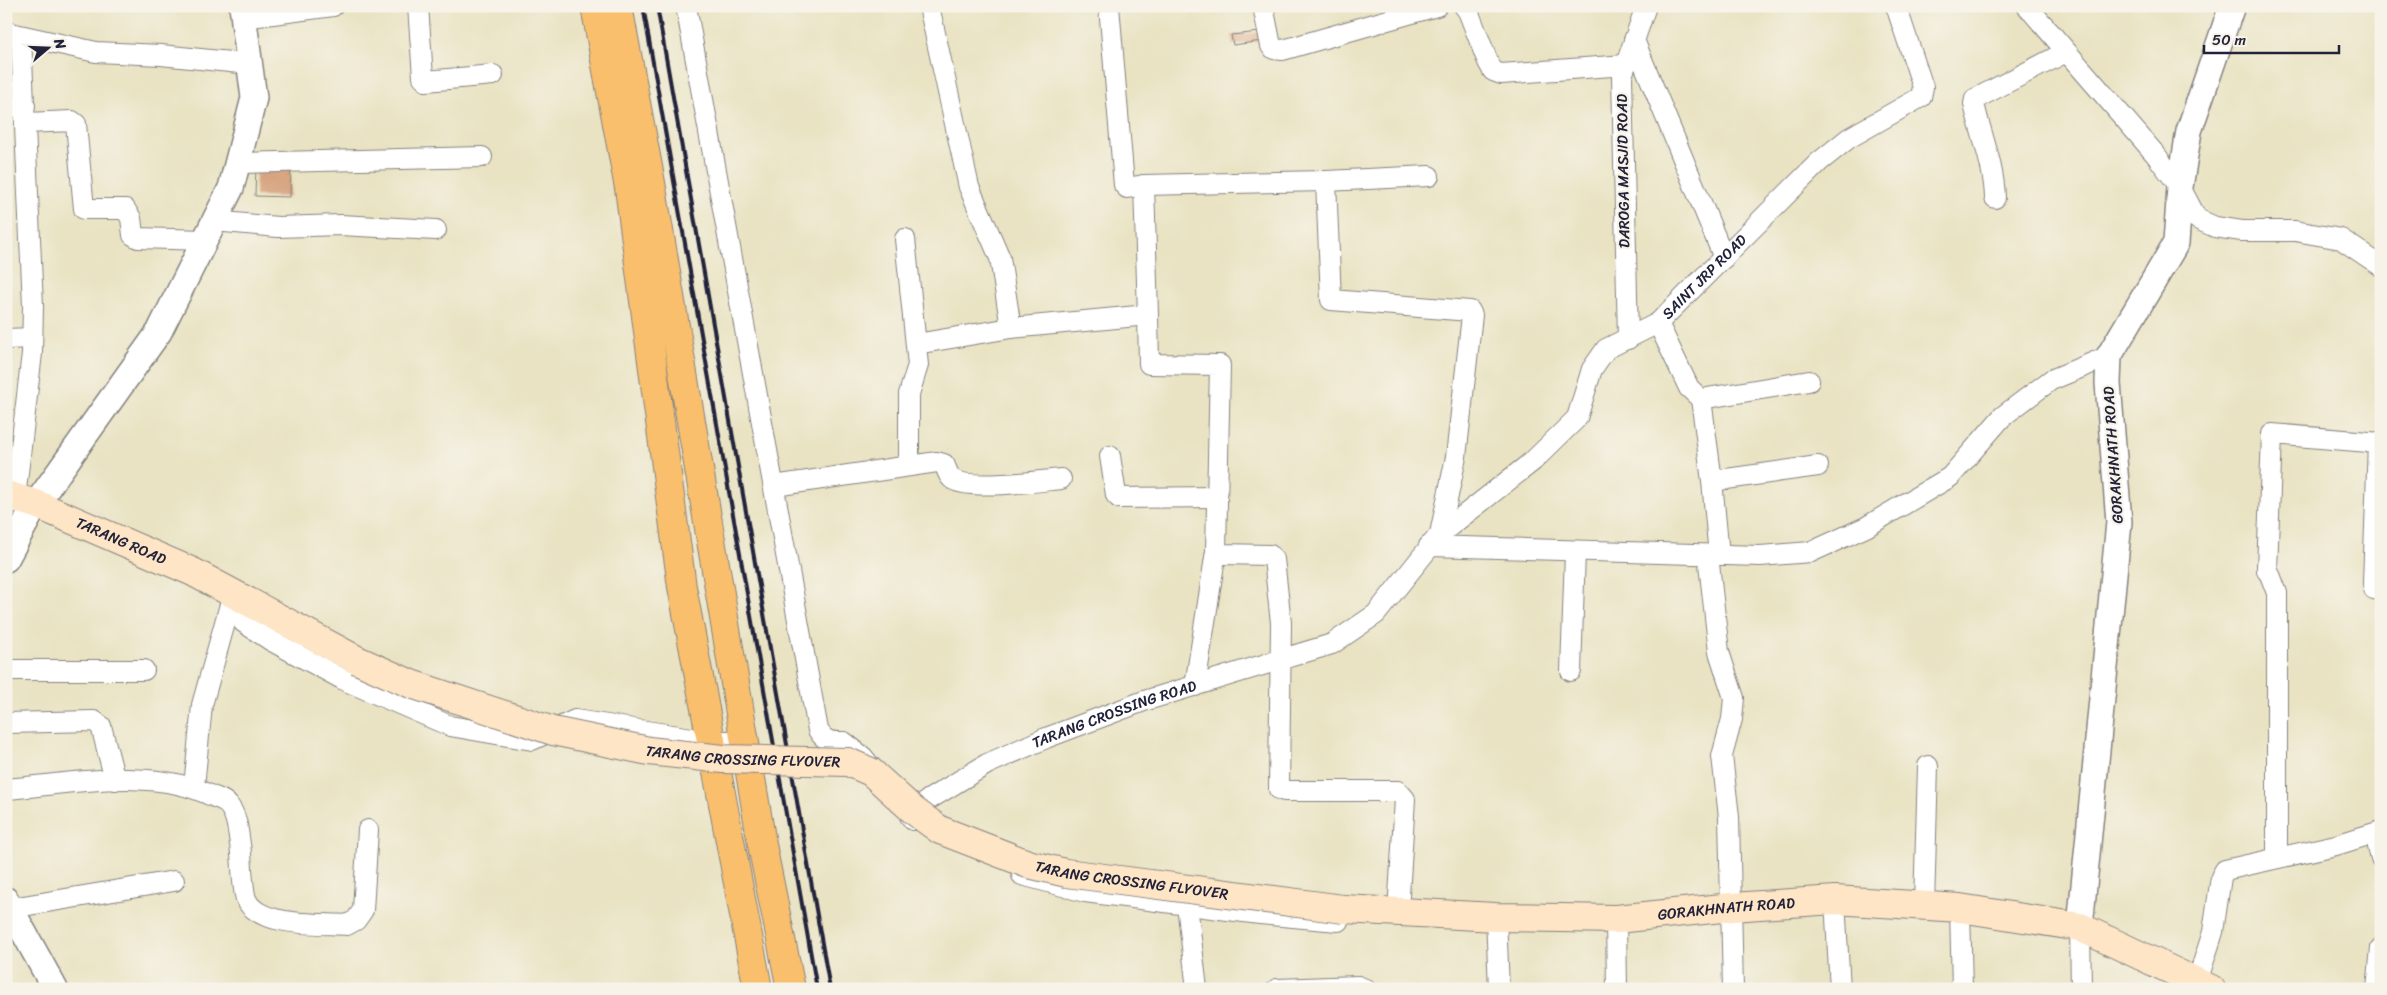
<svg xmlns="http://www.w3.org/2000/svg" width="2387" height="995" viewBox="0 0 2387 995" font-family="Sriracha,sans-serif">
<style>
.building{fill:#d7a37f}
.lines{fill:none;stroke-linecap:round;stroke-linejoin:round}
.minor-casing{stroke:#86827f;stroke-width:22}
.tertiary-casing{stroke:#86827f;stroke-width:28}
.secondary-casing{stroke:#86827f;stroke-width:30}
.primary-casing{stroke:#86827f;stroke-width:30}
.minor{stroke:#fff;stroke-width:20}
.tertiary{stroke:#fff;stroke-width:25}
.secondary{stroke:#fde5c5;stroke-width:28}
.primary{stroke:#f9bf6d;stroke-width:28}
.rail{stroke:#22223b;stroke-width:4}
.secondary-bridge-casing{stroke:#86827f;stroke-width:30;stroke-linecap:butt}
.secondary-bridge{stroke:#fde5c5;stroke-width:28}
.labels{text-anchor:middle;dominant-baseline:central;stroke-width:4.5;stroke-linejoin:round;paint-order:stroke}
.street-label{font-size:15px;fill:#22223b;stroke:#f7f3e8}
</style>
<rect width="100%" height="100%" fill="#f7f3e8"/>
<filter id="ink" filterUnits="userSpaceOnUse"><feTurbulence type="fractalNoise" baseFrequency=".02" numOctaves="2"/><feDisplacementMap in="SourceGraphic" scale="10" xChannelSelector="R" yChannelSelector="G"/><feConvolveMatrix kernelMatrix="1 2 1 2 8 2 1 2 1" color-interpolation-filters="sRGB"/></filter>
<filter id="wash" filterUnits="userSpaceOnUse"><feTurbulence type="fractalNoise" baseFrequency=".0096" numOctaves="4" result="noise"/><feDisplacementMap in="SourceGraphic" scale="20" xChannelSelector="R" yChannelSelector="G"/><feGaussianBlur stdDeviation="1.12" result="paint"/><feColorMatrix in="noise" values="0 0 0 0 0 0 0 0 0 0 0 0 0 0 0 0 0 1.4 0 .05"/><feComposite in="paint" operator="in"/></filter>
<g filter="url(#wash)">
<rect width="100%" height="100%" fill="#e9e3c3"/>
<g id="blocks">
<!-- building -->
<path class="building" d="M1261,32L1262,41L1233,45L1231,35Z
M256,165L291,166L290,197L255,196Z"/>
</g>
</g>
<g filter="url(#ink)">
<use href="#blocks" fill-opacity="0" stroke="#86827f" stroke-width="1"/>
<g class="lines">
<!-- minor casing -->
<g class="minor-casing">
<g id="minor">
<path d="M418,6L423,77L426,81L493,75"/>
<path d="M686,6L818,730C825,742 831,742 844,742L863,757L872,768"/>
<path d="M929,6L969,187L1000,258L1011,328"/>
<path d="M1263,6L1271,46L1274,49L1283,50L1437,6"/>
<path d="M1464,6L1468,11L1488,62L1493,71L1501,74L1626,65"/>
<path d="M2027,6L2156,155L2180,187L2197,219L2215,227L2242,231H2295L2341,239L2381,266"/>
<path d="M243,18L333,6"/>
<path d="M6,32L96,52L161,55L250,64"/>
<path d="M1634,40L1724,258"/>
<path d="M6,107L25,106"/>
<path d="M26,123L72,121L76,124L84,209H125L131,218L133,235L138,238L205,240"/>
<path d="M237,163L482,157"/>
<path d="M1326,181L1429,176"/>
<path d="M1995,198C1994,165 1981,135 1974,104L1975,99L2066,52"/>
<path d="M214,221L278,227L340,225L436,230"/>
<path d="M905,239L918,365L909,394V465"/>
<path d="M1148,315L1149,364L1220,365L1216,551L1220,554L1270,555L1274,559L1281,623L1279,789L1284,791H1398L1405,799L1398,912"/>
<path d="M1658,323L1689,388L1701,399L1809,381"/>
<path d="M6,339L32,338"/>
<path d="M1628,339L1622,76L1646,6"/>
<path d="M916,344L1011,328L1148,315L1144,185"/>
<path d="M1701,399L1712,481L1818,466"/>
<path d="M2378,442L2373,583L2374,589L2381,590"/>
<path d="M1110,456L1116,495L1119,498L1216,497"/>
<path d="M1712,481L1719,555"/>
<path d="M774,486L937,462L944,464C947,469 948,477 954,480C972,490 1039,481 1061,479"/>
<path d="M15,498L32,353L33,306L21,36"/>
<path id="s1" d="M1440,534L1533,461L1577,418L1592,369L1606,349L1658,323L1819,162L1849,138L1921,97L1923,87L1896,6"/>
<path d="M1429,546L1760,556L1811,552L1866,527L1950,477L2003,416L2051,380L2109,356"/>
<path d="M1708,555L1719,652L1734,698L1732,719L1722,756L1729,817L1733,989"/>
<path d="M2267,567L2277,593V858"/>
<path d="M2267,571L2272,434L2381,443"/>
<path d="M233,594L243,622L270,640L344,680L450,726L532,740L575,720L711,741H744"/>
<path d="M6,670H144"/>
<path d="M1571,671L1575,552"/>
<path d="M1195,686L1216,551"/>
<path d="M6,723L94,721L101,726L115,780"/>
<path d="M194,787L202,705L233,594"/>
<path d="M6,789C71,784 153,766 212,796C217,798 225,800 228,805C237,815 238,831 240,844C242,856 242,892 247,901C261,927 320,923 347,925L356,920L363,910L368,830"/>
<path id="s2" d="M910,816L913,820L928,800L987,764L1046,738L1144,701L1332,644L1376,614L1440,534L1456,457L1472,315L1470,311L1331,300L1326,181L1144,185L1127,188L1124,185L1109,6"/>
<path d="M2381,832L2375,835L2381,858"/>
<path d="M1022,875L1085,892L1260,914L1338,921"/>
<path d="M1835,900L1840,989"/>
<path d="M1187,905L1197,989"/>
<path d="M1924,906L1928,766"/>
<path d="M11,908L174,881"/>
<path d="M1960,908L1962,989"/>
<path d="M1496,917L1499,989"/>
<path d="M1616,919L1617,989"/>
<path d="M2080,927L2081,989"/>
<path d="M2197,982L2213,932L2221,877L2225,870L2336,845L2381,831"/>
<path d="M1277,989L1358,986L1365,989"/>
<path d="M2377,989L2381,948"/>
</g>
</g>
<!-- tertiary casing -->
<g class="tertiary-casing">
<path id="tertiary" d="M6,559L36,504L159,332L231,188L254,98L242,6
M6,900L55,989
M2080,927L2119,522L2108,383L2109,356L2176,243L2180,187L2189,131L2232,6"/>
</g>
<!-- secondary casing -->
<g class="secondary-casing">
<g id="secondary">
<path id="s3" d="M6,495L36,504L193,572L357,660"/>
<path id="s4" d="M1343,909L1496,917L1616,919L1732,907L1835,900L1960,908L2080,927L2211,989"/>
</g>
</g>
<!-- primary casing -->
<g class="primary-casing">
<path id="primary" d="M595,6L629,188L682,587L758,989
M618,6L651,183L763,850L791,989"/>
</g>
<!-- minor -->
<use href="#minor" class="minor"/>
<!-- tertiary -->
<use href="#tertiary" class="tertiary"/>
<!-- secondary -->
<use href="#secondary" class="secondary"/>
<!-- primary -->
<use href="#primary" class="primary"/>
<!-- rail -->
<path class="rail" d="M643,6L817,989
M657,6L830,989"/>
<!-- secondary-bridge casing -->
<g class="secondary-bridge-casing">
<g id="secondary-bridge">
<path id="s5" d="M357,660L411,684L553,731L649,751L723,759L848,762L871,772L914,811L940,830L1028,864L1066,873L1343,909"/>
</g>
</g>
<!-- secondary-bridge -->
<use href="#secondary-bridge" class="secondary-bridge"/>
</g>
</g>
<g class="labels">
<!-- street labels -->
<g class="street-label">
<text transform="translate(1623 171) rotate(-91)">DAROGA MASJID ROAD</text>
<text stroke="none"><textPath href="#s1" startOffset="379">SAINT JRP ROAD</textPath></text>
<text transform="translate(2113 455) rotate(-94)">GORAKHNATH ROAD</text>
<text stroke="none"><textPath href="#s3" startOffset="124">TARANG ROAD</textPath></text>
<text stroke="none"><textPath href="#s2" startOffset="236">TARANG CROSSING ROAD</textPath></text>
<text stroke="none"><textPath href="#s5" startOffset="401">TARANG CROSSING FLYOVER</textPath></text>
<text stroke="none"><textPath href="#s5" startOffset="821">TARANG CROSSING FLYOVER</textPath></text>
<text stroke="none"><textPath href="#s4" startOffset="384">GORAKHNATH ROAD</textPath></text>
</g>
</g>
<!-- margin -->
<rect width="2387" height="995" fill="none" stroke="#f7f3e8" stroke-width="25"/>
<!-- north arrow -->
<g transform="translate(48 48) rotate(71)" stroke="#f7f3e8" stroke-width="4" paint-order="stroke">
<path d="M0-4L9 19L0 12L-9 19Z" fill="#22223b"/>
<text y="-8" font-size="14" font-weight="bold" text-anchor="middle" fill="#22223b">N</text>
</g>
<!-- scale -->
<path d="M2204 45v8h135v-8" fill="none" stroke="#22223b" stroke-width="2.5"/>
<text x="2212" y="45" font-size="15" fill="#22223b" stroke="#f7f3e8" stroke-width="4" paint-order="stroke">50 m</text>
</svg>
